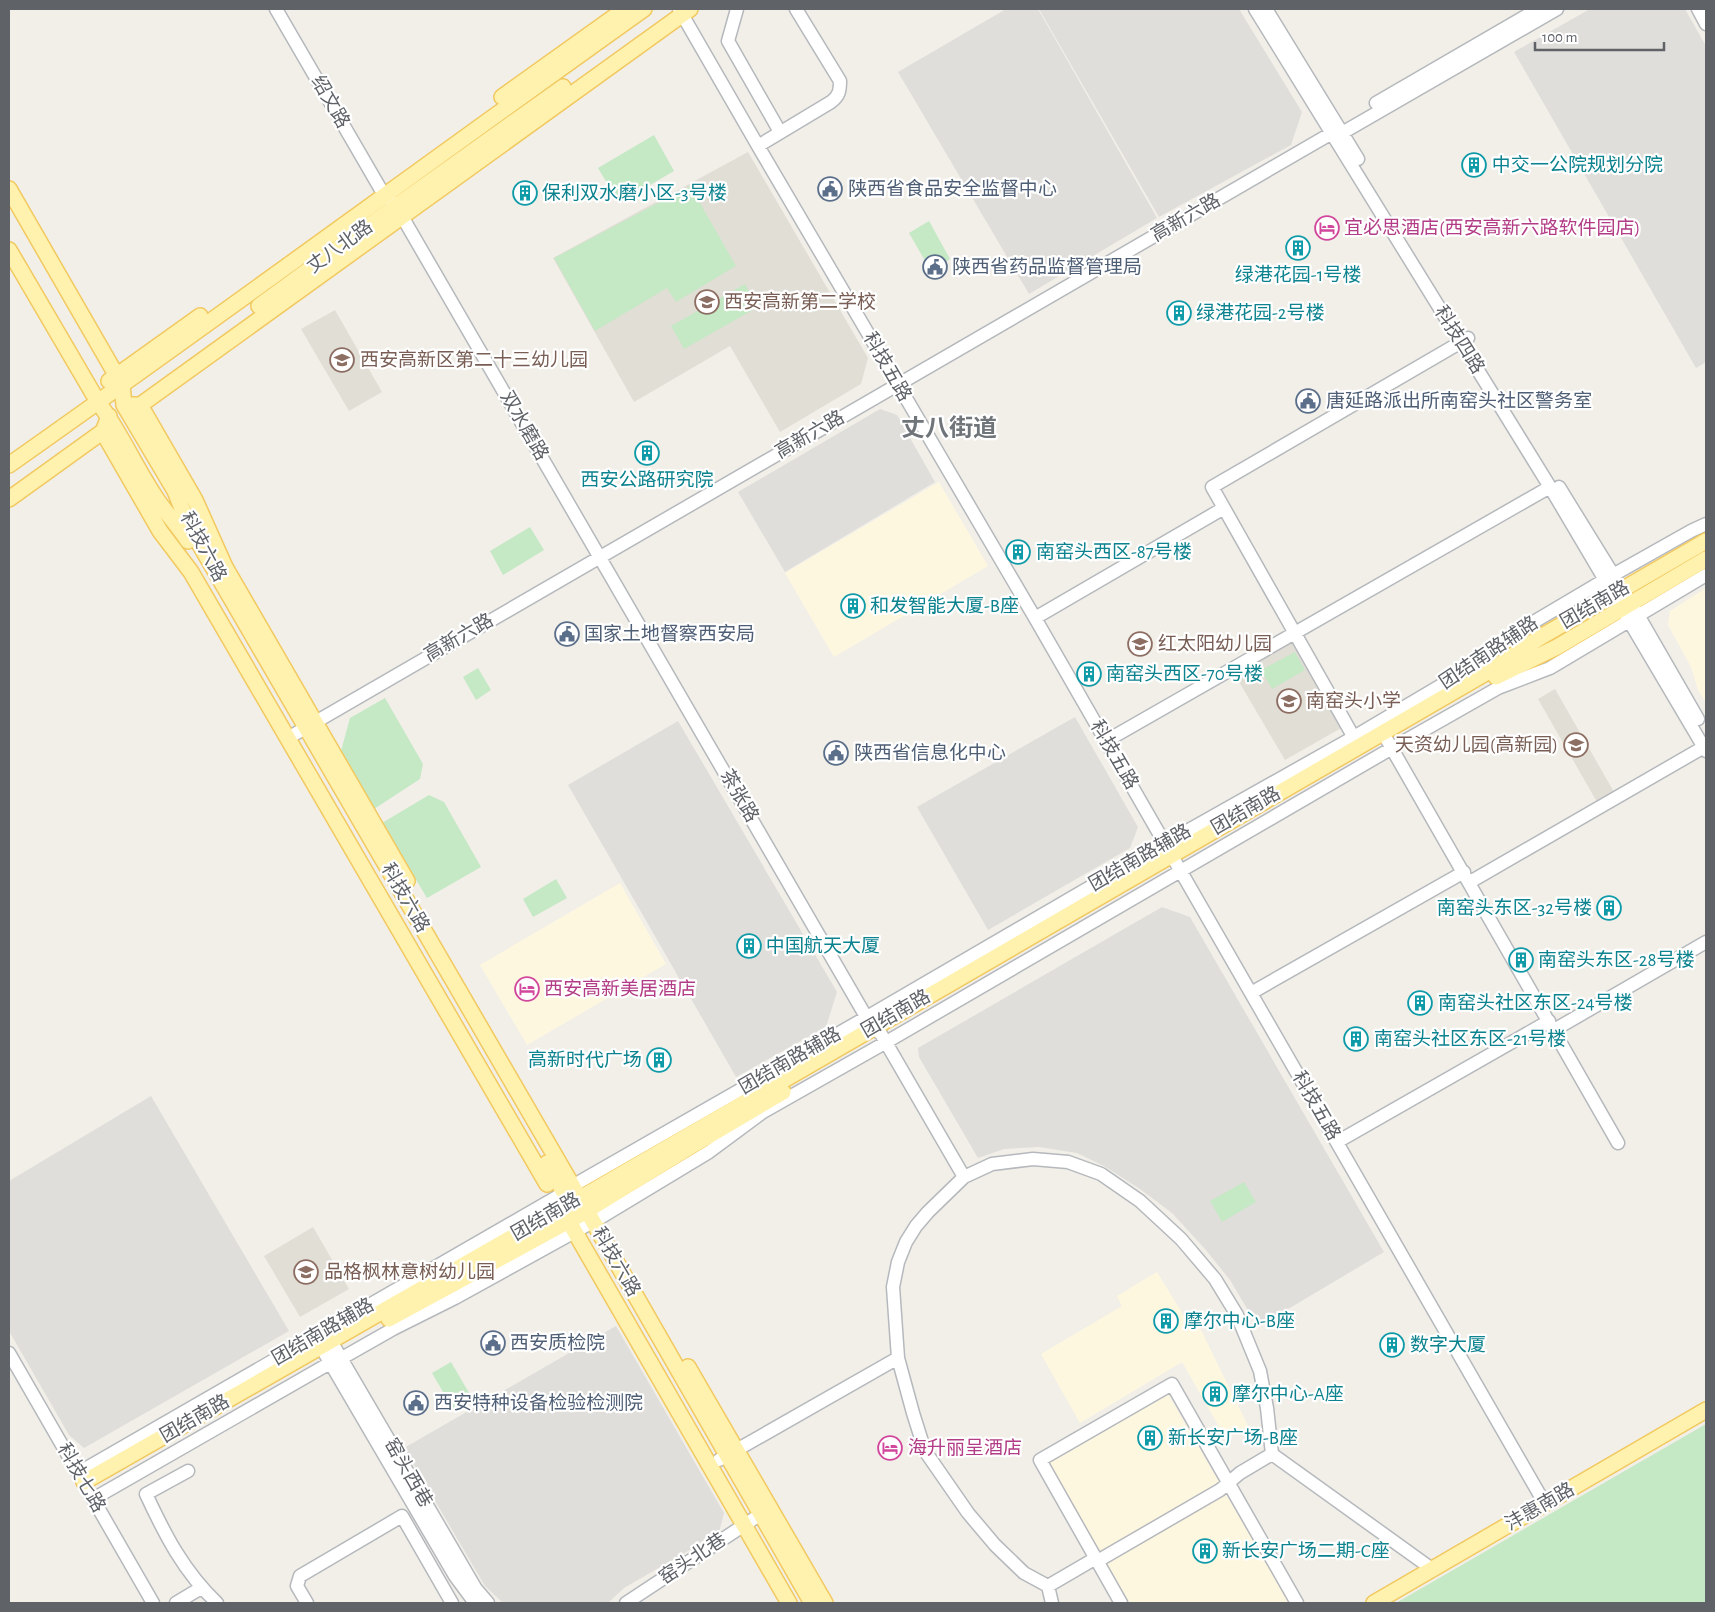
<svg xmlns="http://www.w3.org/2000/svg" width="1715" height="1612" viewBox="0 0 1715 1612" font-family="'Alegreya Sans','Noto Sans SC',sans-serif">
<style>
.commercial{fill:#fef7e0}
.industrial{fill:#e0deda}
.education{fill:#e1ded6}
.green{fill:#c5e8c5}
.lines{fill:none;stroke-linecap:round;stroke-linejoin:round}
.minor-casing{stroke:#b5b8bc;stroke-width:15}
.major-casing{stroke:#f2c960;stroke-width:18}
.minor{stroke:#fff;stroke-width:12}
.major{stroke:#fff2af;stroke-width:15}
.labels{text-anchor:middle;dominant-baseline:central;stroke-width:4.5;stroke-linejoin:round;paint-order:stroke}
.street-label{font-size:19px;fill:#5f6368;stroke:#fff}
.culture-label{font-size:19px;fill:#0d838f;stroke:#fff;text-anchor:start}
.service-label{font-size:19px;fill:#4e5e75;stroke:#fff;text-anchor:start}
.hotel-label{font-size:19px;fill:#b23c85;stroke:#fff;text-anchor:start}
.education-label{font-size:19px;fill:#785e54;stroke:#fff;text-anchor:start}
.district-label{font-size:24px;font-weight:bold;fill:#70757a;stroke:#fff}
</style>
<rect width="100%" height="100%" fill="#f1efe8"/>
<!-- commercial -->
<path class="commercial" d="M939,482L988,566L834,657L785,573Z
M1706,588V703L1698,690L1691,667L1668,625L1670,611Z
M620,883L666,964L527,1045L480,965Z
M1157,1272L1185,1318L1198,1324L1248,1426L1226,1439L1182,1362L1080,1423L1041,1354L1122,1306L1117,1296Z
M1168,1394L1289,1603H1130L1048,1463Z"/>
<!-- industrial -->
<path class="industrial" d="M1006,9H1038L1157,218L1029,294L898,72Z
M1039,9H1239L1302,112L1291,145L1159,217Z
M1590,9H1685L1706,46V362L1696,368L1514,52Z
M880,409L897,415L935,482L785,572L738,492Z
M1075,717L1138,827L1130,848L988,930L917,807Z
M678,721L837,992L826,1027L736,1077L568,785Z
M1162,907L1190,917L1384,1252L1258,1327L1230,1280L1205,1249L1172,1213L1140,1189L1104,1166L1077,1153L1039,1147L1004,1149L978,1158L919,1057L918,1048Z
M151,1096L289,1331L84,1448L69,1435L9,1331V1181Z
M616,1326L724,1513L719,1533L624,1588L608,1603H503L485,1586L404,1448Z"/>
<!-- education -->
<path class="education" d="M748,152L868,358L861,384L780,432L730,346L634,402L553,258Z
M335,310L382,392L349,411L301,329Z
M1293,641L1343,727L1285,760L1235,675Z
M1555,689L1614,792L1597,802L1538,699Z
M313,1227L349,1289L300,1317L264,1256Z"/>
<!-- green -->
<path class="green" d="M654,135L674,171L619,203L598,168Z
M694,184L699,194L700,203L736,266L676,302L667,288L595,331L554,258Z
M929,221L950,259L931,271L909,233Z
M745,284L758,307L684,349L671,326Z
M530,527L544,550L503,575L490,551Z
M1295,652L1305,670L1272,689L1261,670Z
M478,668L491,690L476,700L463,677Z
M385,698L423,764L420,779L374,809L341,751L350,718Z
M429,795L444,802L481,867L427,898L382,823Z
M556,879L567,898L533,917L523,899Z
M1244,1182L1256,1202L1222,1222L1210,1201Z
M451,1362L472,1398L453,1409L432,1373Z
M1706,1424V1603H1396Z"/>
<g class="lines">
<!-- minor casing -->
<g class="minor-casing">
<path id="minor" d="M276,9L384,195L396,206L872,1027L881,1034L964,1177
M679,9L758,146L1035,618L1545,1504
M737,9L728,41L780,132
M1255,9L1550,487L1706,751
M1266,9L1358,159
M1698,9L1706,24
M1376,103L1538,9
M758,146L831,102C839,96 840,91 840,81L796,9
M1559,487L1638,615L1698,719
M1035,618L1224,508
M288,738L1332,133H1342L1557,9
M1387,740L1618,1143
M1106,741L1550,487
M1357,743L1212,487L1468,338
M1470,882L1704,747
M1251,993L1464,872
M1554,1030L1706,942
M1337,1142L1549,1021
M331,1341L476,1589L488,1603
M321,1347L455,1576L475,1603
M9,1353L153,1603
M719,1460L898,1358
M188,1471L146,1494C165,1535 184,1572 217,1603
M78,1473L555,1198L581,1181L867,1017L1164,844L1354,737L1472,667L1532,623L1613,575L1691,531L1706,524
M93,1499L330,1363L342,1358L393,1329L455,1298L598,1219L709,1152L763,1112L883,1044L1387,751L1498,688L1550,668L1706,575
M1048,1586L1096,1558L1101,1559L1220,1490L1240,1473L1272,1454
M176,1603L201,1588
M307,1603L297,1586L300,1576L402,1516L452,1603
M626,1603L761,1514
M1052,1603L1048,1586L1024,1573L995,1545L968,1513L925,1451L913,1413L898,1358L893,1287L898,1262L906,1242L916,1226L928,1212L964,1177L992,1164L1033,1159L1068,1162L1101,1174L1140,1201L1181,1239L1215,1279L1237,1315L1260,1371L1267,1408L1272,1454L1432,1569
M1121,1603L1040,1460L1172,1384L1297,1603"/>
</g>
<!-- major casing -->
<g class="major-casing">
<path id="major" d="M502,97L625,9
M9,189L122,385L124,405L175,491L189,526L587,1211L812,1603
M9,250L98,402C121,433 136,469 158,501C168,515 179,527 188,541
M259,306L396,206L563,87
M109,381L200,316
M124,405H140L195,500L225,567L407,881
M132,411L690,9
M109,416L103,432L160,531L191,572L547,1184
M9,465C222,315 432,160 644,9
M9,499L109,427
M1496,677L1557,647L1706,559
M547,1163L576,1213
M564,1213L789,1603
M389,1319L578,1216L688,1148L783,1092
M688,1367L825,1603
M84,1482L570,1204L1491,670L1539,638L1706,541
M1374,1603L1706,1410"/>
</g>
<!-- minor -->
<use href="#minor" class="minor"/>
<!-- major -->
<use href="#major" class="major"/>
</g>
<!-- icons -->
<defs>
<g id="building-ring" transform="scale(1.25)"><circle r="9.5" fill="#fff" stroke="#0f9aa8" stroke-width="1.5"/><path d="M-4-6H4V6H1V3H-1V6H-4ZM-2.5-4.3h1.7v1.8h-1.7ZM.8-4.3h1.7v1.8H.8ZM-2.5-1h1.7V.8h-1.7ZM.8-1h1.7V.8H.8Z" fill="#0f9aa8"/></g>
<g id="civic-ring" transform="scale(1.25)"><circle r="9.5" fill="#fff" stroke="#5c6f8a" stroke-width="1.5"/><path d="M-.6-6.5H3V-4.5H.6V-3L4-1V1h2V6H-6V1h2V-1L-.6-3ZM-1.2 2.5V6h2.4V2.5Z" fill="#5c6f8a"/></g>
<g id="hotel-ring" transform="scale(1.25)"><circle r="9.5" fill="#fff" stroke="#d1479c" stroke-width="1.5"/><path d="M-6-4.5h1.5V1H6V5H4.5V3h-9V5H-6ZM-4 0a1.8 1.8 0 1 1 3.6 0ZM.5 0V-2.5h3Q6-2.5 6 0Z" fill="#d1479c"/></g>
<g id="school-ring" transform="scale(1.25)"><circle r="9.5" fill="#fff" stroke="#8d6e63" stroke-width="1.5"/><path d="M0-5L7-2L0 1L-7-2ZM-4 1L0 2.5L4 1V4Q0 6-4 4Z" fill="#8d6e63"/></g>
</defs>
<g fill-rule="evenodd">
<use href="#building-ring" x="1474" y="165"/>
<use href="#civic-ring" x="830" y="189"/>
<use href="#building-ring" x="525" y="193"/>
<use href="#hotel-ring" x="1327" y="228"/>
<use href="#building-ring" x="1298" y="248"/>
<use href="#civic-ring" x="935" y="267"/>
<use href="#school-ring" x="707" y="302"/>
<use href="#building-ring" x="1179" y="313"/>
<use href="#school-ring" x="342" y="360"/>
<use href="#civic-ring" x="1308" y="401"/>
<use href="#building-ring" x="647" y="453"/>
<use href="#building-ring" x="1018" y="552"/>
<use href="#building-ring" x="853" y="606"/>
<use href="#civic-ring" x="567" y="634"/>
<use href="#school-ring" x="1140" y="644"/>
<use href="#building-ring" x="1089" y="674"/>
<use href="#school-ring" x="1289" y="701"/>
<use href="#school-ring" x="1576" y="745"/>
<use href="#civic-ring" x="836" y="753"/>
<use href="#building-ring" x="1609" y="908"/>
<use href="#building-ring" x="749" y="946"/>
<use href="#building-ring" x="1521" y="960"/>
<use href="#hotel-ring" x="527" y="989"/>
<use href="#building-ring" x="1420" y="1003"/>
<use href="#building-ring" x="1356" y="1039"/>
<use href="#building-ring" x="659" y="1060"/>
<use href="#school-ring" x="306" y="1272"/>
<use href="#building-ring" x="1166" y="1321"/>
<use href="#civic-ring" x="493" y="1343"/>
<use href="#building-ring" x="1392" y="1345"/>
<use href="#building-ring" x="1215" y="1394"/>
<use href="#civic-ring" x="416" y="1403"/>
<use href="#building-ring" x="1150" y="1438"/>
<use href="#hotel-ring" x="890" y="1448"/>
<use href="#building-ring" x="1205" y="1551"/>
</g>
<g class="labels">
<!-- street labels -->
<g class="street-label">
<text transform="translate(330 102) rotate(60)">绍文路</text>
<text transform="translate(1186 218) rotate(-30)">高新六路</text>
<text transform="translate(340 247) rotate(-36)">丈八北路</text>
<text transform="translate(1459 340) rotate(58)">科技四路</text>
<text transform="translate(887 367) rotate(60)">科技五路</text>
<text transform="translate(524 426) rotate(60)">双水磨路</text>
<text transform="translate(810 435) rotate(-30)">高新六路</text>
<text transform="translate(203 547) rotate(62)">科技六路</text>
<text transform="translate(1595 605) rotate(-30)">团结南路</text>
<text transform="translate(459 638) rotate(-30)">高新六路</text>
<text transform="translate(1489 653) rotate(-34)">团结南路辅路</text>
<text transform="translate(1114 755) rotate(60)">科技五路</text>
<text transform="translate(739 796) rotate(60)">茶张路</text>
<text transform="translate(1246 811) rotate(-30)">团结南路</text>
<text transform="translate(1140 858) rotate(-30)">团结南路辅路</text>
<text transform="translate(405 898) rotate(60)">科技六路</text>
<text transform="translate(896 1014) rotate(-30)">团结南路</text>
<text transform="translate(790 1061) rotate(-30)">团结南路辅路</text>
<text transform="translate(1316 1106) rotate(60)">科技五路</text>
<text transform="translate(546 1217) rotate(-30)">团结南路</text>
<text transform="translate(616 1262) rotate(60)">科技六路</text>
<text transform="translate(323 1332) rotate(-30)">团结南路辅路</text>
<text transform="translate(195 1419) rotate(-30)">团结南路</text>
<text transform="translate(408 1473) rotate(60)">窑头西巷</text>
<text transform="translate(81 1478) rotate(60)">科技七路</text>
<text transform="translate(1540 1507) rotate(-30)">沣惠南路</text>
<text transform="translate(693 1559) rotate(-34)">窑头北巷</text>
</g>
<!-- culture labels -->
<g class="culture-label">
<text x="1492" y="165">中交一公院规划分院</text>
<text x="542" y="193">保利双水磨小区-3号楼</text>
<text x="1298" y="275" text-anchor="middle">绿港花园-1号楼</text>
<text x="1196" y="313">绿港花园-2号楼</text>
<text x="647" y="480" text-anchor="middle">西安公路研究院</text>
<text x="1036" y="552">南窑头西区-87号楼</text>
<text x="870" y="606">和发智能大厦-B座</text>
<text x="1106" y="674">南窑头西区-70号楼</text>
<text x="1592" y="908" text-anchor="end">南窑头东区-32号楼</text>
<text x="766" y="946">中国航天大厦</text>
<text x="1538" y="960">南窑头东区-28号楼</text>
<text x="1438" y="1003">南窑头社区东区-24号楼</text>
<text x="1374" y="1039">南窑头社区东区-21号楼</text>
<text x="642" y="1060" text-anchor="end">高新时代广场</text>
<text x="1184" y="1321">摩尔中心-B座</text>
<text x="1410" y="1345">数字大厦</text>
<text x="1232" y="1394">摩尔中心-A座</text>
<text x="1168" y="1438">新长安广场-B座</text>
<text x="1222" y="1551">新长安广场二期-C座</text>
</g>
<!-- service labels -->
<g class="service-label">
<text x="848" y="189">陕西省食品安全监督中心</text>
<text x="952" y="267">陕西省药品监督管理局</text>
<text x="1326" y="401">唐延路派出所南窑头社区警务室</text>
<text x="584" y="634">国家土地督察西安局</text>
<text x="854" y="753">陕西省信息化中心</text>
<text x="510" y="1343">西安质检院</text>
<text x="434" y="1403">西安特种设备检验检测院</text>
</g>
<!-- hotel labels -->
<g class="hotel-label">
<text x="1344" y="228">宜必思酒店(西安高新六路软件园店)</text>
<text x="544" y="989">西安高新美居酒店</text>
<text x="908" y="1448">海升丽呈酒店</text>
</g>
<!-- education labels -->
<g class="education-label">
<text x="724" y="302">西安高新第二学校</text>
<text x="360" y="360">西安高新区第二十三幼儿园</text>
<text x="1158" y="644">红太阳幼儿园</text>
<text x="1306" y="701">南窑头小学</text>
<text x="1558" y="745" text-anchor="end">天资幼儿园(高新园)</text>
<text x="324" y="1272">品格枫林意树幼儿园</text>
</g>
<!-- district labels -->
<g class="district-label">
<text x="949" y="429">丈八街道</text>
</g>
</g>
<!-- border -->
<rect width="1715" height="1612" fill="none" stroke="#5f6368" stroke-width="20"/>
<!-- scale -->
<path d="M1535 42v8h129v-8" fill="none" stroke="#5f6368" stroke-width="2.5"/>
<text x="1542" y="42" font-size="15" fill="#5f6368" stroke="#ffffff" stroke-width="4" paint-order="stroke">100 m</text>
</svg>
